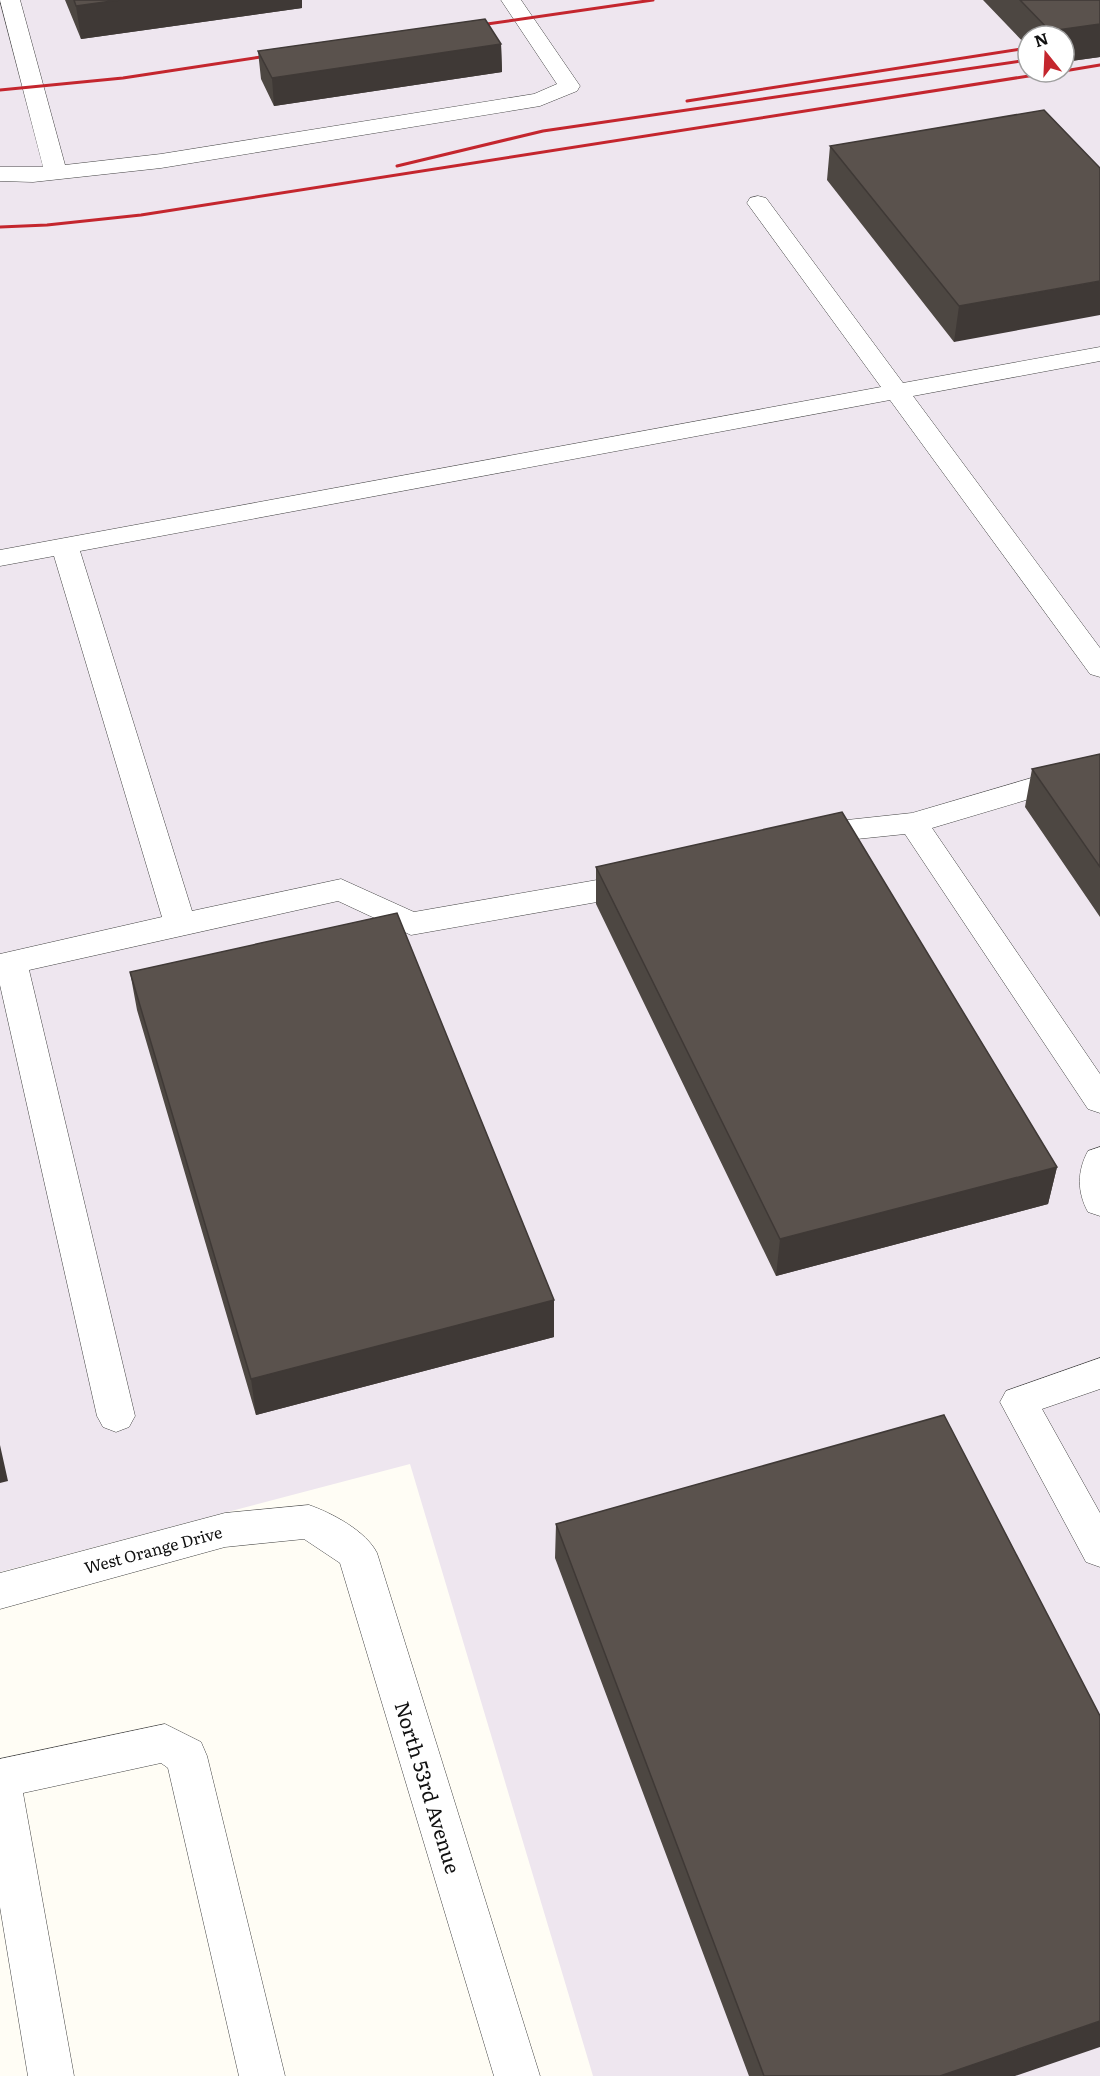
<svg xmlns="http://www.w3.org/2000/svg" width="1100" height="2076" viewBox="0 0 1100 2076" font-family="Literata,serif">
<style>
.industrial{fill:#eee6ef;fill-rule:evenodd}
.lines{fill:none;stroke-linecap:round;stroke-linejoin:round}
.minor-casing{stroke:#444;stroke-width:1}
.minor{fill:#fff;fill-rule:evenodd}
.rail{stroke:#c4262e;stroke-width:3}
.wall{fill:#4d4742}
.shaded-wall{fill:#3f3936}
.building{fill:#5a524d;stroke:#3f3936;stroke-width:1.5}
.labels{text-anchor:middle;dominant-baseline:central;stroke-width:6;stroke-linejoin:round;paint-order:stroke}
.street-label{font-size:16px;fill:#111;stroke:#fff}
.near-street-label{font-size:20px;fill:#111;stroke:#fff}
</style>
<rect width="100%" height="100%" fill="#fffdf5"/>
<!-- industrial -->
<path class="industrial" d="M0,0H1100V2076H593L410,1464L0,1572ZM1028,36H1064V72H1028Z"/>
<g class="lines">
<!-- minor casing -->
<g class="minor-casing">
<path id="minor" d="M0,0H20L65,165L161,154L534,94L557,84L501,0H521L580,86L577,91L540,106L161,168L33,182L0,181V167H43Z
M758,196L766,198L903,383L1100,347V361L913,396L1100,648V677L1090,674L890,400L80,551L192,911L341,879L414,912L597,880L639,870L650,873L655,881L650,889L597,902L411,935L338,901L29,970L135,1416L129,1427L116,1432L103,1427L97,1416L0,985V954L162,917L54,556L0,566V550L881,387L747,203L750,198Z
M1100,758V778L932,828L1100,1074V1113L1088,1109L905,834L847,840L809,849L798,846L794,839L798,832L847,820L912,813Z
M1100,1147V1216L1088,1212C1077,1192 1077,1171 1088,1151Z
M1100,1358V1389L1042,1409L1100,1513V1567L1086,1562L1000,1402L1006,1391Z
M309,1505C332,1513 366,1531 377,1553L540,2076H494L340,1563L304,1539L225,1547L0,1609V1573L225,1513Z
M165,1724L201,1742L207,1756L285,2076H239L168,1768L161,1763L23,1793L74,2076H28L0,1907V1759Z"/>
</g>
<!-- minor -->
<use href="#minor" class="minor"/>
<!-- rail -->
<path class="rail" d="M473,26L653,0
M1064,71L1100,65
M0,90L123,78L274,55
M687,101L1028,48
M397,166L543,131L1028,60
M0,227L47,225L141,215L1054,72"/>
</g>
<!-- wall -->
<path class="wall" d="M65,0H302V8L81,39Z
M983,0H1100V57L1064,62V36H1028V47Z
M501,44L502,72L274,106L261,79L258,51Z
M830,146L1100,168L954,342L827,180Z
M1100,754V917L1025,807L1032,769Z
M596,867L1057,1167L1048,1204L776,1276L596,904Z
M130,972L554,1300V1337L256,1415L137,1010Z
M556,1524L1015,2076H749L555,1558Z"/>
<!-- shaded-wall -->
<path class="shaded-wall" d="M119,0H302V8L81,39L76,6Z
M1100,24V57L1064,62V36H1050V31Z
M501,44L502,72L274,106L272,78Z
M1100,281V315L954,342L959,306Z
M1057,1167L1048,1204L776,1276L780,1239Z
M554,1300V1337L256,1415L251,1379Z
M0,1445L8,1481L0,1483Z
M1100,2021V2047L1015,2076H940Z"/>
<!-- building -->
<path class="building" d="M74,0H119L76,6Z
M1020,0H1100V24L1050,31Z
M485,19L501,44L272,78L258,51Z
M1044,110L1100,168V281L959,306L830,146Z
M1100,754V867L1032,769Z
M842,812L1057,1167L780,1239L596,867Z
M397,913L554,1300L251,1379L130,972Z
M944,1415L1100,1716V2021L940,2076H764L556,1524Z"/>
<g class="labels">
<!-- street labels -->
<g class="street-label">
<text transform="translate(153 1549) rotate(-15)">West Orange Drive</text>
</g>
<!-- near-street labels -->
<g class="near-street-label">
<text transform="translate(429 1787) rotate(73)">North 53rd Avenue</text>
</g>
</g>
<!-- north arrow -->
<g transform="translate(1046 54) rotate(342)"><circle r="28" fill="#ffffff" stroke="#a0a0a0" stroke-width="1.5"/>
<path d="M0-4.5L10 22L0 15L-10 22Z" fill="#c4262e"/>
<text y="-9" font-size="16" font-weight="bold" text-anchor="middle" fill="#111111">N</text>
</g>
</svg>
